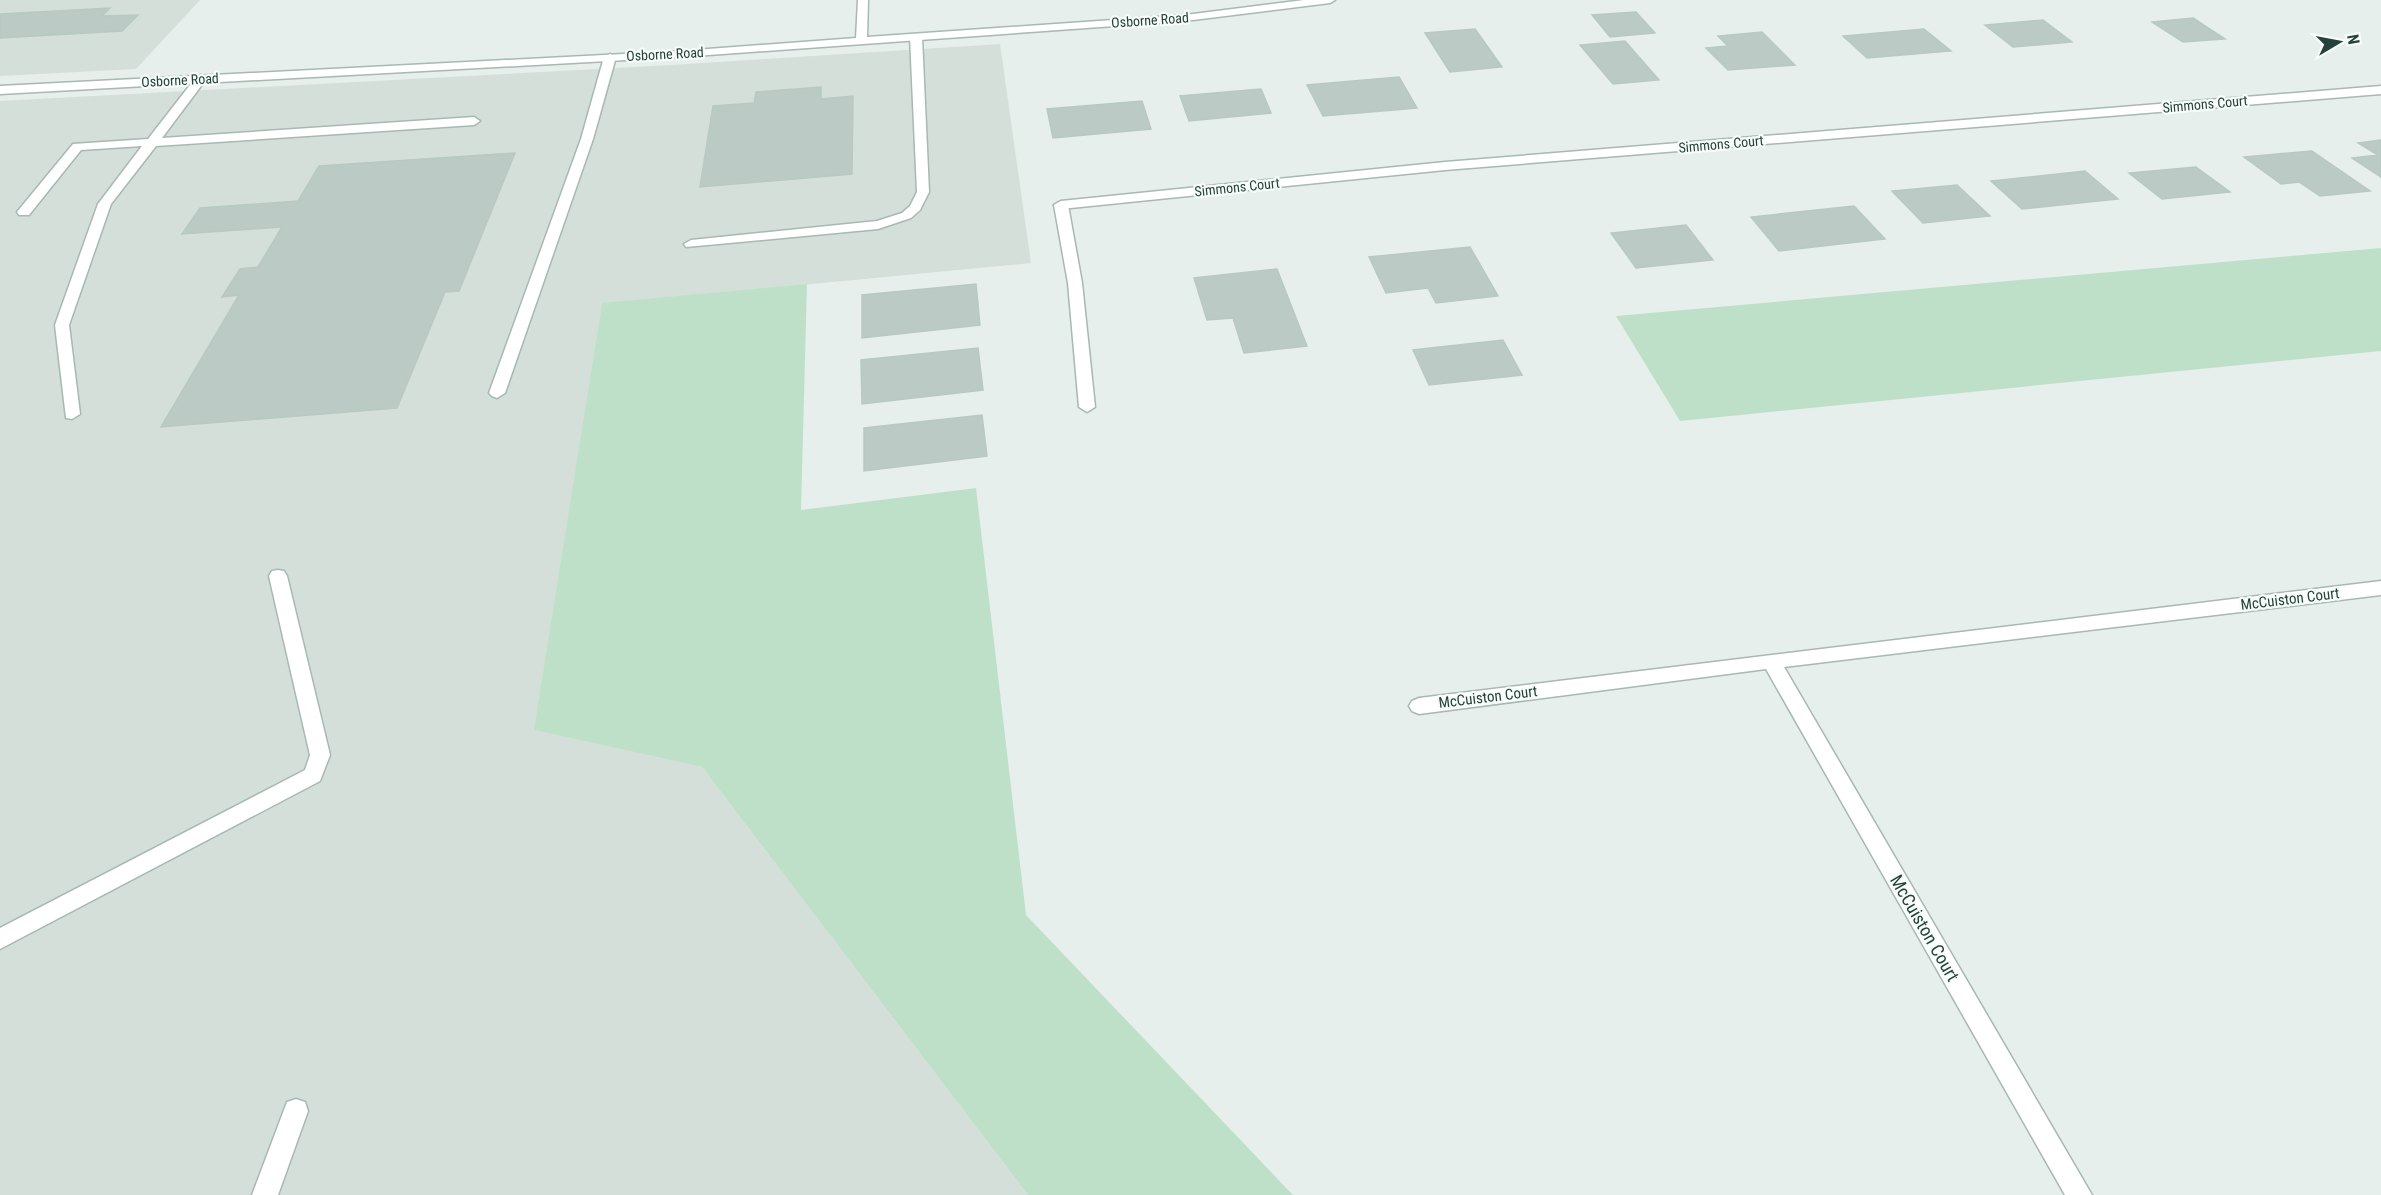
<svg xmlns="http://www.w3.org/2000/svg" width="2381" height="1195" viewBox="0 0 2381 1195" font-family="'Roboto Condensed',sans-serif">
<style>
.built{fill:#d4dfda}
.green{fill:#bfe0c8}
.building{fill:#bbcac4;stroke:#b8c9c2;stroke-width:1.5}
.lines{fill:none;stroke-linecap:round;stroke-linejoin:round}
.service-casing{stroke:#a8b8b2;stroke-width:3}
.minor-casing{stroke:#a8b8b2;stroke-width:3}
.service{fill:#fff;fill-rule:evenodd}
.minor{fill:#fff;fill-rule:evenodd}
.labels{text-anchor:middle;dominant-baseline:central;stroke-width:4.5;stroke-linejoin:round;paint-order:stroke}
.far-street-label{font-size:14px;fill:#24423a;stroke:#f7fbf9}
.street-label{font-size:15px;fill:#24423a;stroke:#f7fbf9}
.near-street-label{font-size:18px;fill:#24423a;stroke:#f7fbf9}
</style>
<rect width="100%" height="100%" fill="#e6efeb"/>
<!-- built -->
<path class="built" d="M0,0H200L136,69L0,76Z
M1000,44L1031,263L602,304L535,730L702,767L1028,1195H0V101L672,65Z"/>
<!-- green -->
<path class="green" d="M2381,248V351L1680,421L1616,316Z
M807,284L801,510L976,488L1026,915L1293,1195H1028L702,767L534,730L602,303Z"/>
<!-- building -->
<path class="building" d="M110,8L102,16L138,15L122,31L0,38V14Z
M1636,12L1655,33L1610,37L1592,15Z
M2193,18L2225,39L2183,42L2152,22Z
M2043,20L2072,42L2013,47L1985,25Z
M1475,29L1502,67L1450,72L1425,33Z
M1924,29L1951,51L1867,58L1843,36Z
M1762,32L1795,65L1728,70L1706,48L1728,46L1718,36Z
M1625,41L1659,80L1613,84L1580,45Z
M1399,77L1417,108L1323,116L1307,85Z
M821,87V99L853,96L852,174L700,187L713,106L754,103L756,92Z
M1261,89L1271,113L1189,121L1180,96Z
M1142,101L1151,129L1053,138L1047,109Z
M2381,140V177L2352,158L2378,155L2358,143Z
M2312,151L2370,191L2320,196L2299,182L2281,184L2244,157Z
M515,153L459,291L445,292L397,408L161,427L239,295L222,297L240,269L258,267L282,227L182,234L200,208L298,201L319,166Z
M2196,167L2230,192L2162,199L2129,173Z
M2085,171L2118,199L2022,209L1991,181Z
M1957,185L1990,216L1923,223L1892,191Z
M1854,206L1885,239L1779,251L1751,217Z
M1686,225L1713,260L1636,268L1611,233Z
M1470,247L1498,296L1436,303L1428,288L1386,293L1369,257Z
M1277,269L1307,346L1244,353L1233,318L1207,320L1194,278Z
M976,284L980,325L862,338V295Z
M1503,340L1522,375L1429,385L1413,350Z
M978,348L983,390L862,404L861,360Z
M982,415L987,456L864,471V428Z"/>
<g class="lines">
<!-- service casing -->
<g class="service-casing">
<path id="service" d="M916,34L922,37L929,192L920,210L911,218L878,229L686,247L684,244L691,240L877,221L902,213L910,206L917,192L910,37Z
M610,54L616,57L593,139L505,393L497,398L492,396L489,393L581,139L604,57Z
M201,75L207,78L162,138L474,117L480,121L474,125L156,146L111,204L69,325L80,414L72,419L66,418L55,325L98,204L142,146L81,150L29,215H19L17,212L73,144L148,139L197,76Z
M1061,201L1068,205L1082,283L1095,407L1087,412L1079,407L1068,283L1054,205Z
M278,570L284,571L287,576L330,755L320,781L0,949V928L305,770L310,755L269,576L272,571Z
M296,1099L305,1102L308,1111L278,1195H252L287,1102Z"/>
</g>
<!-- minor casing -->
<g class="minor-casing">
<path id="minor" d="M858,0H868L867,37L1185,15L1304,0H1335L1330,3L1185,21L681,57L0,94V86L681,51L856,38Z
M2381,86V94L1445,170L1061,209L1054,205L1061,201L1445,162Z
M2381,581V595L1784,667L2092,1195H2065L1766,669L1419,714L1412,711L1409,706L1412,701L1419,698Z"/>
</g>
<!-- service -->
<use href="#service" class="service"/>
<!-- minor -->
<use href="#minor" class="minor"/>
</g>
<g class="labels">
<!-- far-street labels -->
<g class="far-street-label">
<text transform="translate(1150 20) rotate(-4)">Osborne Road</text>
<text transform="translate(665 54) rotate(-3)">Osborne Road</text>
<text transform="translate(180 80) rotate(-3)">Osborne Road</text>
<text transform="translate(2205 104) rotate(-5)">Simmons Court</text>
<text transform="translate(1721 144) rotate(-5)">Simmons Court</text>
<text transform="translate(1237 187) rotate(-6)">Simmons Court</text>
</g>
<!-- street labels -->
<g class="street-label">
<text transform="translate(2290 599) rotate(-7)">McCuiston Court</text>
<text transform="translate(1488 697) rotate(-7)">McCuiston Court</text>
</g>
<!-- near-street labels -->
<g class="near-street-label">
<text transform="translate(1925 928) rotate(60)">McCuiston Court</text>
</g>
</g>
<!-- north arrow -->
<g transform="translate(2339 42) rotate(80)" stroke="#f7fbf9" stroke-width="4.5" paint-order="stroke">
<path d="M0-4.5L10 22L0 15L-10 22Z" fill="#24423a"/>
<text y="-9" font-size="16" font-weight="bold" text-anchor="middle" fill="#24423a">N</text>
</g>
</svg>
